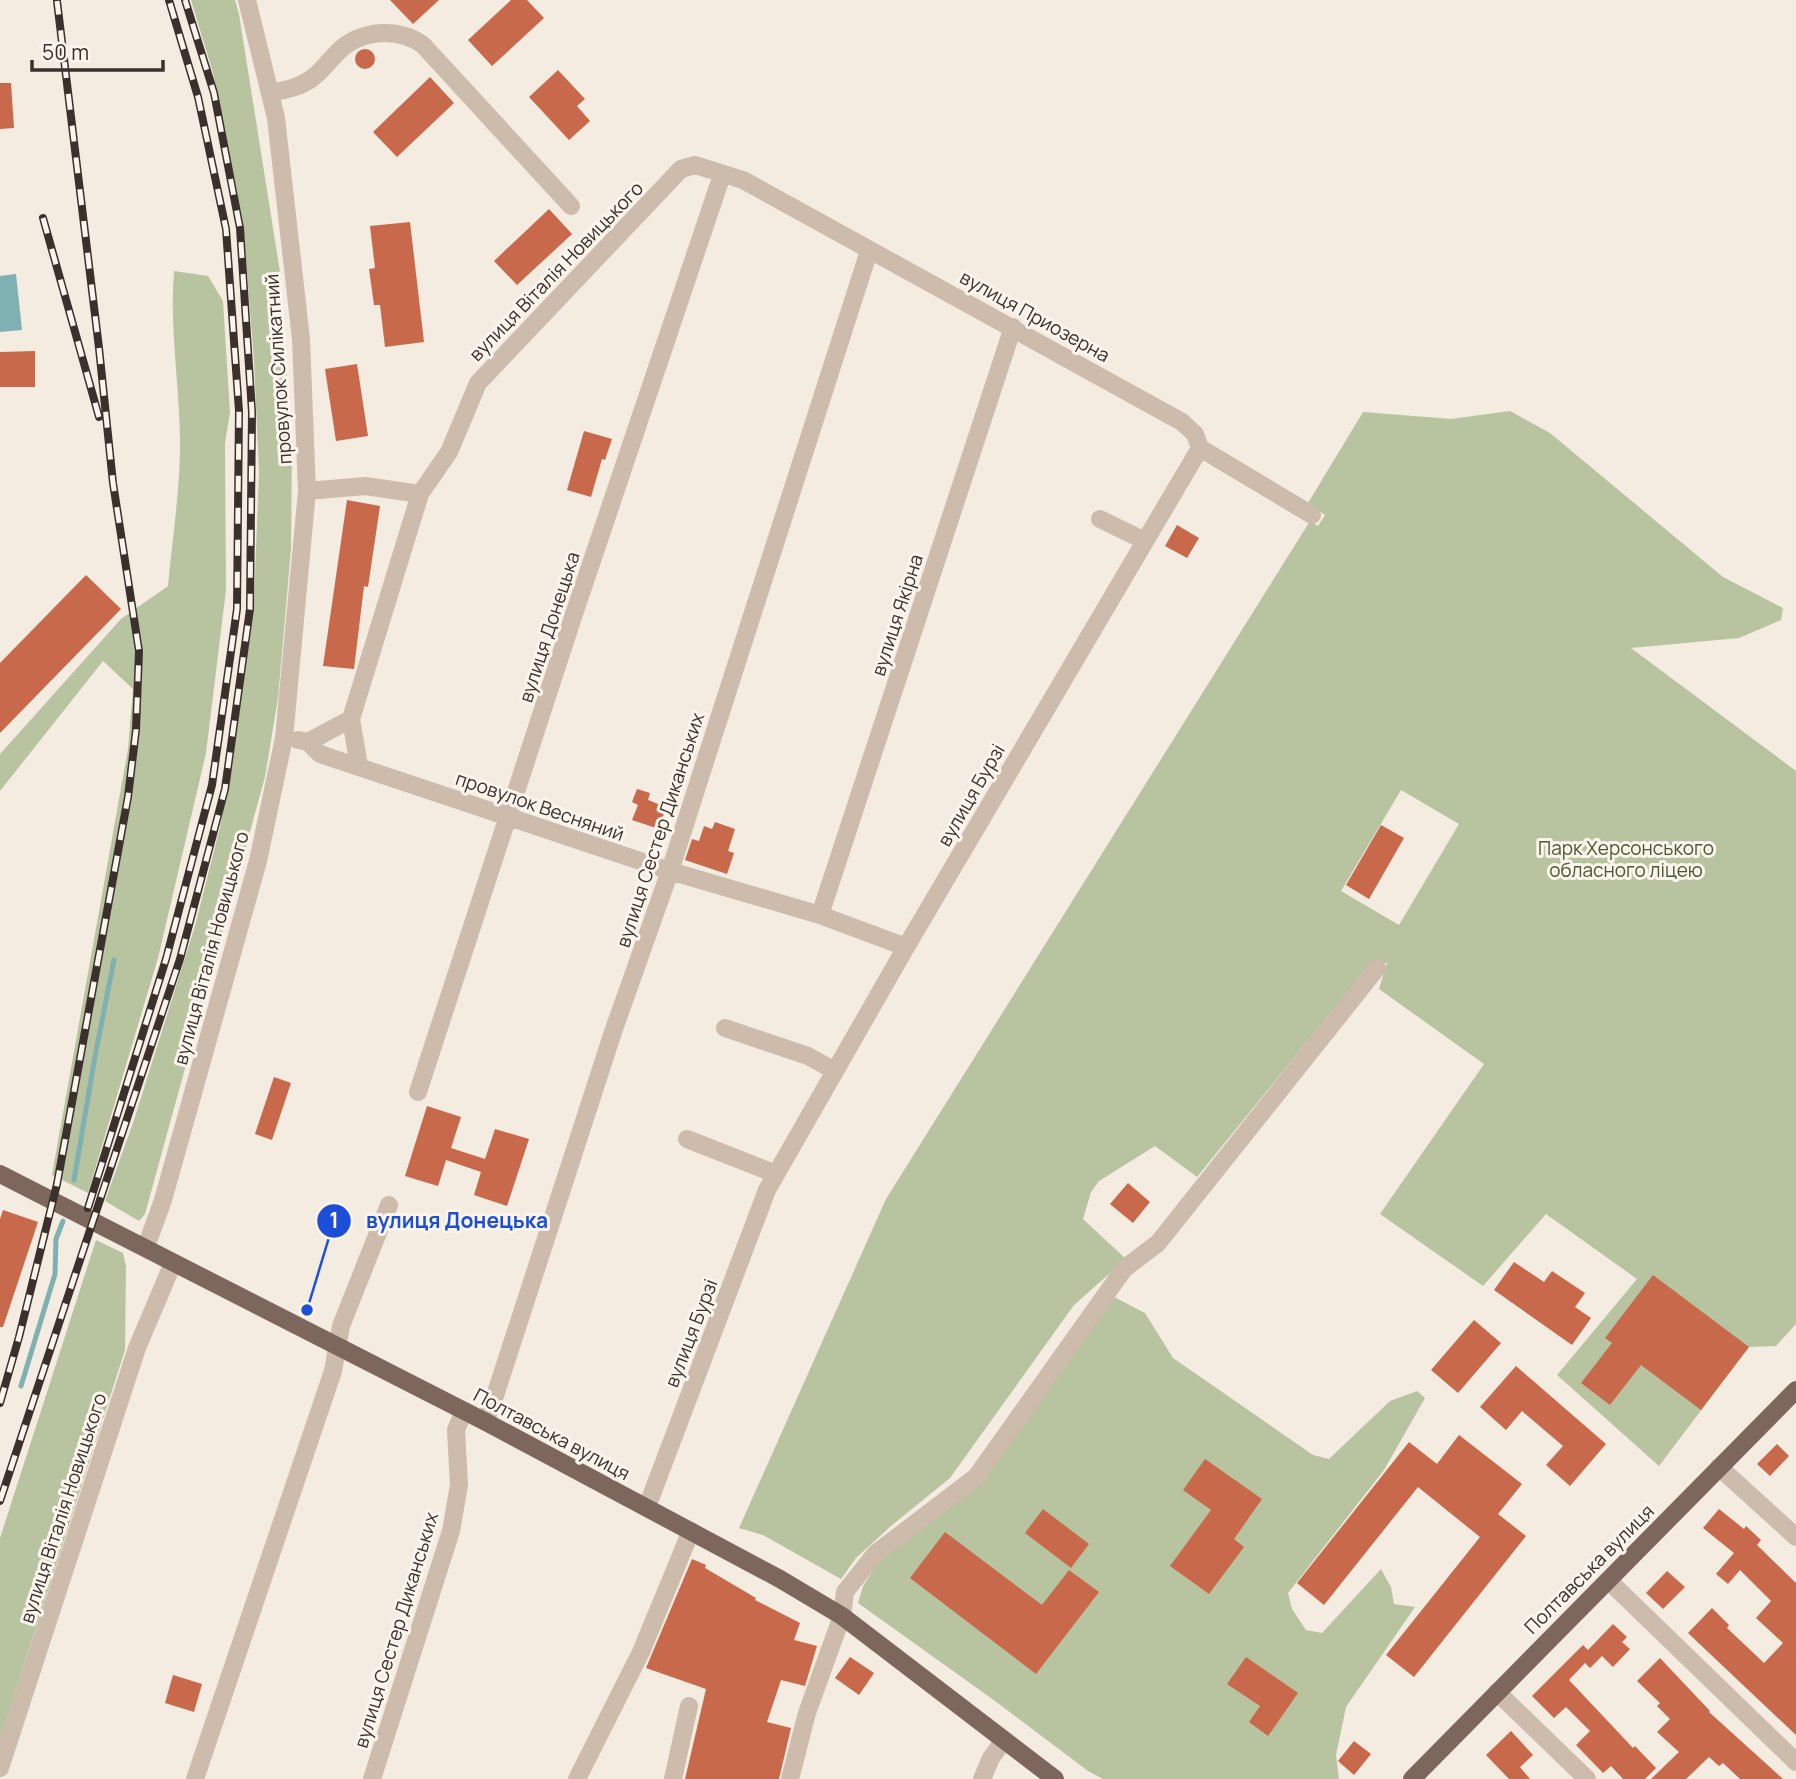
<svg xmlns="http://www.w3.org/2000/svg" width="1796" height="1779" viewBox="0 0 1796 1779" font-family="Manrope,sans-serif">
<style>
.green{fill:#b8c4a0;fill-rule:evenodd}
.water{fill:#7fb0b2}
.lines{fill:none;stroke-linecap:round;stroke-linejoin:round}
.stream{stroke:#7fb0b2;stroke-width:5}
.building{fill:#c8694b}
.minor{stroke:#cdbbac;stroke-width:18}
.major{stroke:#7d675c;stroke-width:18}
.rail-casing{stroke:#3b302b;stroke-width:8}
.rail{stroke:#fbf5ee;stroke-width:5;stroke-dasharray:16;stroke-linecap:butt}
.labels{text-anchor:middle;dominant-baseline:central;stroke-width:6;stroke-linejoin:round;paint-order:stroke}
.street-label{font-size:19px;fill:#3b302b;stroke:#fbf5ee}
.park-label{font-size:19px;fill:#4a5a2e;stroke:#fbf5ee}
.leader{fill:none;stroke:#1d4ed8;stroke-width:2.5}
.callout-dot{fill:#1d4ed8;stroke:#fbf5ee;stroke-width:2.5}
.mark-label{font-size:21px;text-anchor:middle;font-weight:bold;fill:#fff}
.callout-label{font-size:21px;text-anchor:middle;font-weight:bold;fill:#1d4ed8;stroke:#fbf5ee;stroke-width:6;stroke-linejoin:round;paint-order:stroke}
</style>
<rect width="100%" height="100%" fill="#f4ebe1"/>
<!-- green -->
<path class="green" d="M191,0H235L239,14L280,272L292,452L291,549L278,698L265,777L145,1214L139,1221L105,1201L133,1123L195,926L220,827L236,735L254,601L259,472L254,361L243,222L213,73Z
M174,271L208,276L223,301L230,413L225,443L226,590L206,753L158,958L88,1193L52,1175L128,749L133,689L103,661L0,791V754L121,619L168,586C172,542 179,497 180,453C181,392 169,332 174,271Z
M1510,411L1550,433L1723,577L1783,608L1781,620L1739,638L1631,648L1796,771V1324L1776,1346L1749,1347L1659,1466L1557,1375L1637,1279L1546,1214L1483,1286L1380,1214L1484,1064L1379,989L1387,963H1371L1197,1177L1155,1146L1099,1181L1091,1192L1083,1219L1126,1259L1074,1305L950,1478L891,1526L856,1558L841,1579L763,1535L739,1528L886,1199L1310,521L1318,526L1325,515L1308,503L1363,412L1451,419ZM1401,790L1459,824L1399,925L1341,891Z
M96,1240L123,1253L126,1266L125,1350L0,1740V1538Z
M1112,1296L1145,1313L1173,1358L1313,1455L1329,1459L1390,1401L1417,1391L1425,1398L1384,1470L1288,1593L1292,1609L1306,1630L1322,1633L1381,1569L1391,1587L1394,1604L1415,1607L1346,1707L1336,1755L1339,1779H1103L1088,1771L995,1701L858,1603L863,1586L884,1553L958,1498Z"/>
<!-- water -->
<path class="water" d="M16,274L22,330L0,332V276Z"/>
<g class="lines">
<!-- stream -->
<path class="stream" d="M74,1180L95,1056L114,960
M21,1386L55,1274L56,1239L63,1221"/>
</g>
<!-- building -->
<path class="building" d="M390,0H439L413,24Z
M511,0H527L544,18L492,66L468,40Z
M355 59a10 10 0 1 1 20 0a10 10 0 1 1-20 0Z
M558,70L585,99L577,106L590,121L569,140L529,97Z
M430,77L454,103L397,157L373,132Z
M0,83H11L14,128L0,129Z
M549,209L572,234L517,285L494,261Z
M410,222L424,342L385,347L380,305H374L369,269L375,268L370,226Z
M35,351V387H0V352Z
M357,364L368,436L336,441L325,369Z
M584,431L612,439L605,460L602,459L591,497L567,490Z
M347,500L380,506L368,587L364,586L354,669L323,666Z
M1177,525L1199,538L1187,558L1165,546Z
M86,575L121,609L0,733V663Z
M637,789L650,793L648,800L666,807L659,829L632,820L638,805L632,802Z
M715,822L735,829L728,851L734,853L727,874L685,860L692,839L699,841L704,826L712,829Z
M1381,825L1404,838L1369,899L1346,885Z
M274,1077L291,1083L272,1140L255,1134Z
M427,1106L461,1117L451,1148L485,1159L495,1129L529,1139L507,1206L474,1195L481,1172L446,1160L438,1186L405,1176Z
M1128,1183L1150,1202L1133,1223L1110,1204Z
M3,1210L38,1222L3,1327H0V1219Z
M1514,1262L1544,1282L1552,1271L1585,1293L1575,1307L1591,1318L1572,1345L1494,1290Z
M1653,1275L1749,1347L1701,1410L1641,1365L1610,1405L1581,1383L1612,1343L1605,1338Z
M1474,1320L1501,1343L1458,1393L1431,1370Z
M1516,1366L1606,1444L1570,1486L1546,1465L1563,1446L1522,1411L1506,1430L1480,1407Z
M1459,1435L1522,1484L1498,1514L1526,1536L1414,1677L1386,1655L1480,1537L1418,1487L1324,1605L1297,1583L1409,1442L1437,1464Z
M1777,1444L1789,1456L1770,1476L1757,1464Z
M1205,1459L1262,1499L1234,1539L1244,1547L1209,1594L1170,1566L1211,1510L1183,1490Z
M1043,1509L1089,1544L1071,1568L1025,1533Z
M1719,1509L1744,1529L1746,1526L1761,1540L1757,1545L1796,1583V1735L1688,1633L1712,1608L1729,1625L1727,1628L1764,1663L1783,1643L1756,1618L1771,1601L1740,1570L1728,1584L1716,1574L1734,1553L1703,1528Z
M945,1532L1042,1605L1069,1570L1099,1592L1036,1674L910,1578Z
M692,1559L706,1565L705,1568L756,1598L755,1600L800,1623L794,1640L817,1646L805,1686L781,1680L767,1722L791,1728L779,1779H685L706,1689L646,1668Z
M1667,1571L1685,1587L1663,1609L1646,1593Z
M1613,1624L1627,1637L1622,1642L1630,1649L1613,1667L1602,1656L1590,1668L1585,1663L1569,1680L1633,1748L1635,1746L1656,1768L1645,1779H1623L1611,1766L1603,1773L1576,1745L1590,1731L1566,1707L1554,1718L1532,1696L1583,1645L1588,1650Z
M850,1657L874,1673L859,1695L835,1678Z
M1246,1657L1298,1693L1268,1736L1249,1722L1260,1706L1227,1684Z
M1660,1658L1710,1711L1709,1712L1783,1779H1740L1723,1763L1719,1766L1709,1757L1686,1779H1651L1679,1752L1657,1732L1670,1719L1657,1706L1660,1703L1637,1681Z
M173,1675L202,1684L194,1712L165,1703Z
M1511,1731L1533,1755L1520,1767L1530,1779H1509L1486,1755Z
M1354,1741L1371,1754L1354,1775L1338,1761Z"/>
<g class="lines">
<!-- minor -->
<path class="minor" d="M270,93C284,90 298,88 311,79C324,70 333,54 346,45C369,29 401,29 423,45L571,206
M307,491L365,486L420,494
M1100,519L1145,541
M351,719L359,766
M298,740L308,742L320,754L670,871L820,915L906,947
M308,742L351,719L420,494L449,452L478,383L681,169L695,165L743,180L1182,422L1195,434L1200,448L1312,515
M820,915L1013,327
M725,1028L808,1056L835,1071
M418,1092L573,617L722,175
M687,1139L776,1174
M146,1247L163,1200L258,861L284,738L307,491L301,339L276,118L247,0
M484,1421L491,1408L613,1032L670,871L869,251
M1719,1467L1796,1537
M647,1507L767,1190L906,947L1200,448
M1609,1581L1796,1762
M1497,1692L1587,1779
M0,1768L137,1348L173,1263
M195,1779L333,1371L341,1326L389,1205
M372,1779L451,1531L459,1485L456,1430L464,1411
M577,1779L641,1652L691,1531
M673,1779L689,1706
M790,1779L807,1713L842,1616L845,1592L875,1554L976,1477L1124,1269L1158,1243L1377,968
M982,1779L991,1758L1004,1740"/>
<!-- major -->
<path class="major" d="M0,1174L484,1421L780,1579L842,1616L1055,1779
M1412,1779L1796,1390"/>
<!-- rail casing -->
<g class="rail-casing">
<path id="rail" d="M43,218L99,417
M88,1208L166,959L212,785L237,609L239,411L226,229L198,97L169,0
M0,1403L19,1337L57,1184L128,797L136,730L139,651L113,483L99,348L57,1
M0,1501L180,959L225,789L250,609L252,412L240,228L214,93L185,0"/>
</g>
<!-- rail -->
<use href="#rail" class="rail"/>
</g>
<g class="labels">
<!-- street labels -->
<g class="street-label">
<text transform="translate(556 271) rotate(-46)">вулиця Віталія Новицького</text>
<text transform="translate(1035 316) rotate(29)">вулиця Приозерна</text>
<text transform="translate(278 369) rotate(-94)">провулок Силікатний</text>
<text transform="translate(897 615) rotate(-72)">вулиця Якірна</text>
<text transform="translate(549 627) rotate(-72)">вулиця Донецька</text>
<text transform="translate(971 795) rotate(-60)">вулиця Бурзі</text>
<text transform="translate(540 806) rotate(19)">провулок Весняний</text>
<text transform="translate(660 830) rotate(-72)">вулиця Сестер Диканських</text>
<text transform="translate(211 948) rotate(-75)">вулиця Віталія Новицького</text>
<text transform="translate(691 1333) rotate(-69)">вулиця Бурзі</text>
<text transform="translate(552 1434) rotate(28)">Полтавська вулиця</text>
<text transform="translate(63 1508) rotate(-72)">вулиця Віталія Новицького</text>
<text transform="translate(1589 1569) rotate(-45)">Полтавська вулиця</text>
<text transform="translate(396 1630) rotate(-73)">вулиця Сестер Диканських</text>
</g>
<!-- park labels -->
<g class="park-label">
<text x="1626" y="848">Парк Херсонського<tspan x="1626" dy="22">обласного ліцею</tspan></text>
</g>
</g>
<!-- callouts -->
<path class="leader" d="M307 1310L334 1221"/>
<g class="callout-dot">
<circle cx="307" cy="1310" r="7"/>
<circle cx="334" cy="1221" r="18"/>
</g>
<g class="mark-label">
<text x="334" y="1228">1</text>
</g>
<g class="callout-label">
<text x="457" y="1228">вулиця Донецька</text>
</g>
<!-- scale -->
<path d="M32 60v10h131v-10" fill="none" stroke="#3b302b" stroke-width="3.5"/>
<text x="42" y="60" font-size="21" fill="#3b302b" stroke="#fbf5ee" stroke-width="5" paint-order="stroke">50 m</text>
</svg>
